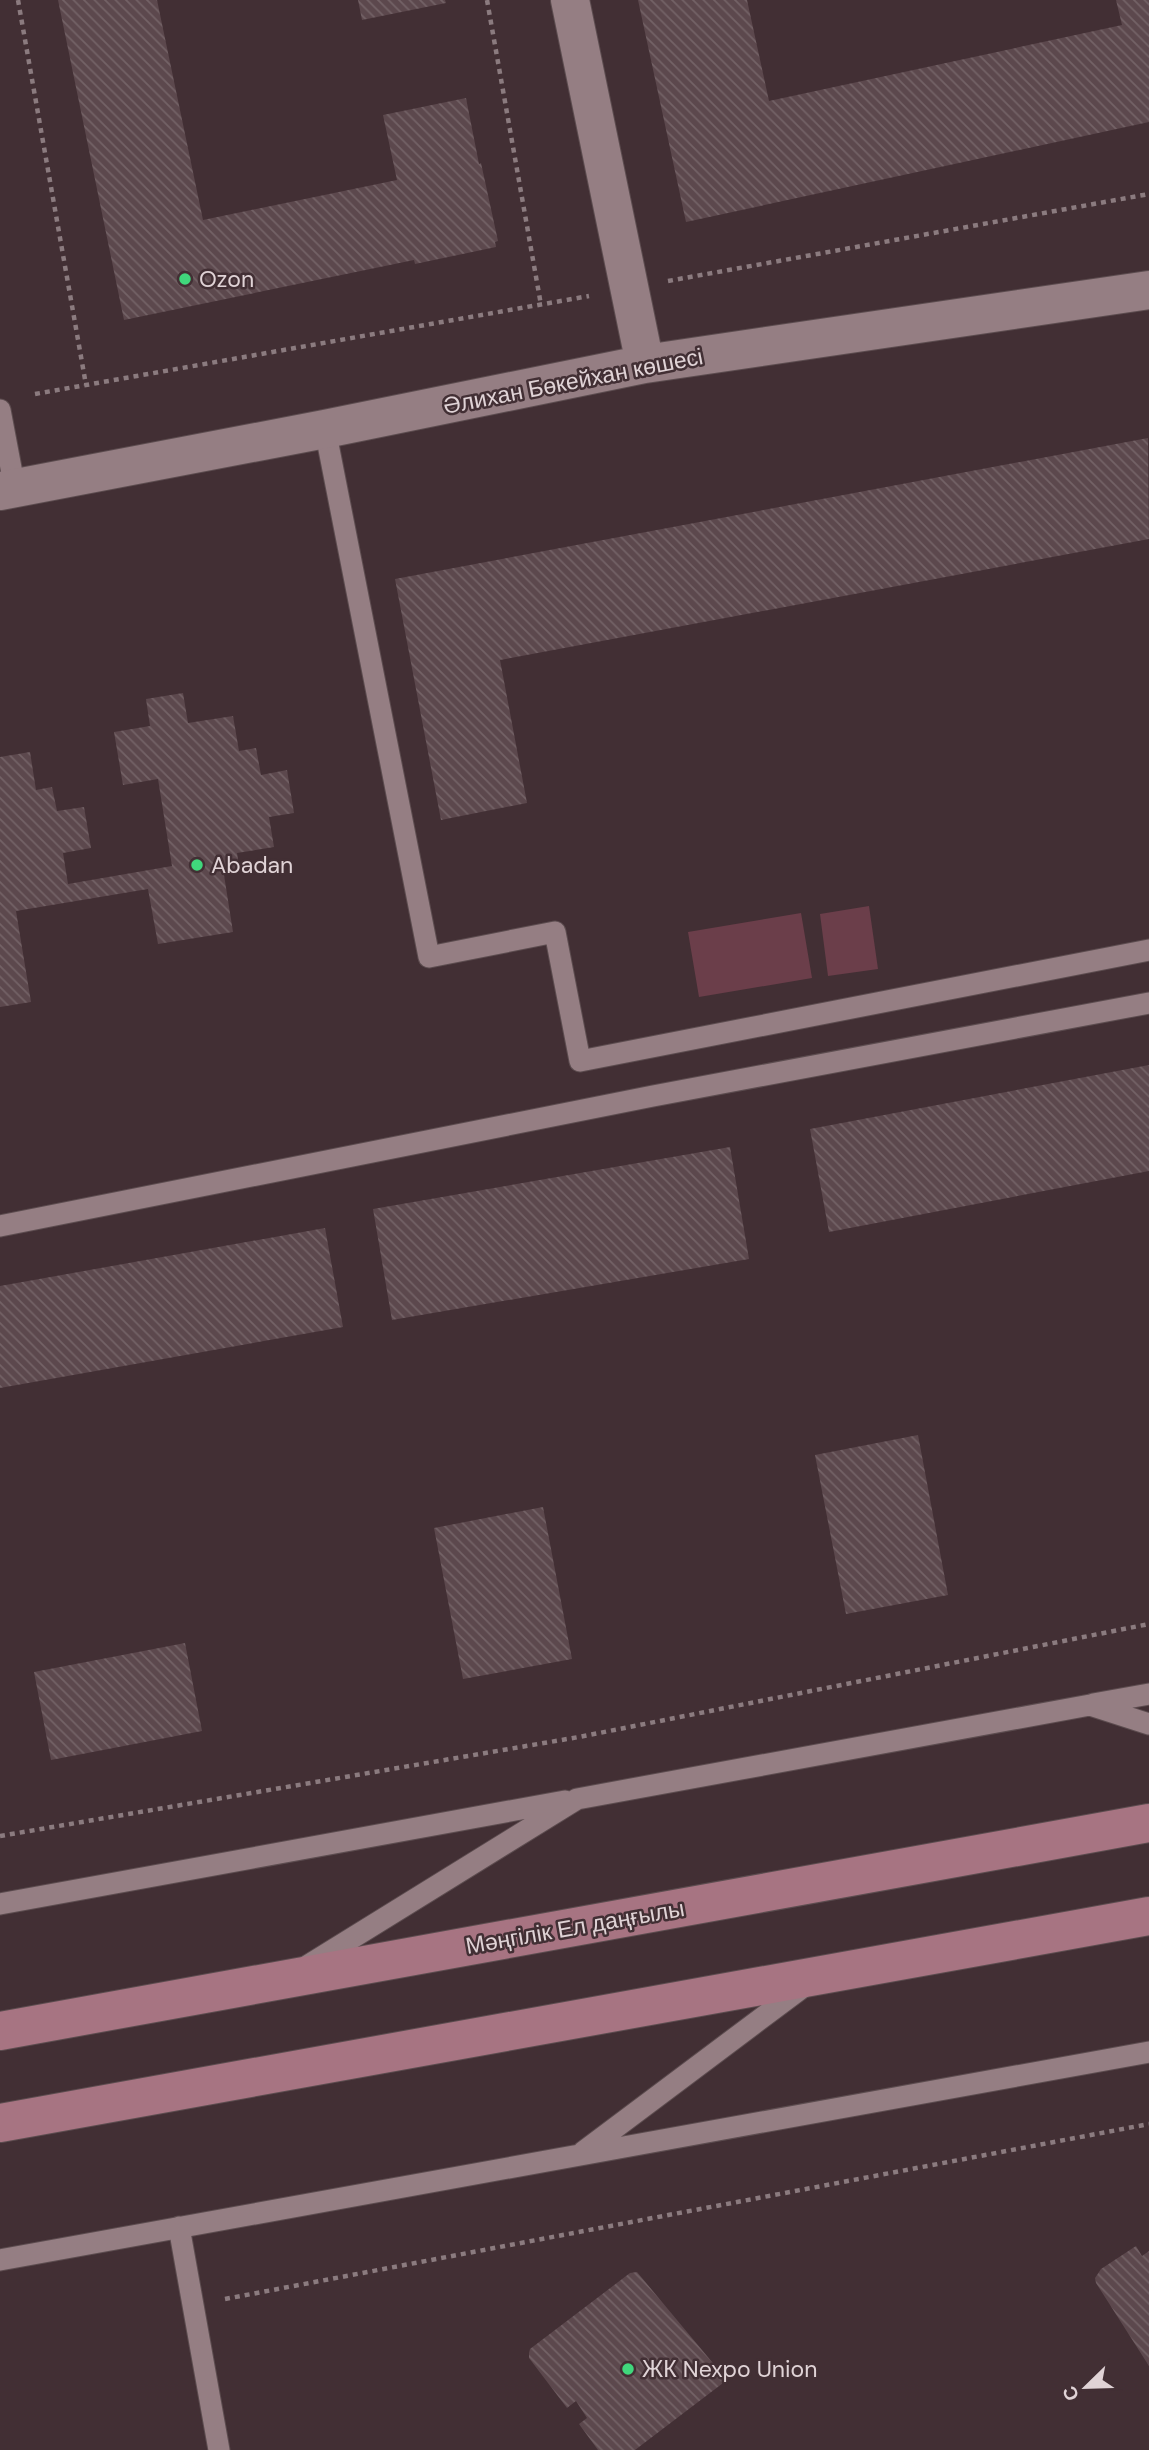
<svg xmlns="http://www.w3.org/2000/svg" width="1149" height="2450" viewBox="0 0 1149 2450" font-family="'DM Sans',sans-serif">
<style>
.grass{fill:#6b3e4a}
.building{fill:url(#building-back-hatch)}
.lines{fill:none;stroke-linecap:round;stroke-linejoin:round}
.lane-casing{stroke:#5c4c4f;stroke-width:23}
.street-casing{stroke:#5c4c4f;stroke-width:40}
.secondary-casing{stroke:#5c4c4f;stroke-width:40}
.path{stroke:#8b7b7f;stroke-width:4.5;stroke-dasharray:5 5;stroke-linecap:butt}
.lane{stroke:#957e83;stroke-width:21}
.street{stroke:#957e83;stroke-width:38}
.secondary{stroke:#a77482;stroke-width:38}
.poi-dot{fill:#40d77c;stroke:#422f34;stroke-width:2.5}
.labels{text-anchor:middle;dominant-baseline:central;stroke-width:5;stroke-linejoin:round;paint-order:stroke}
.poi-label{font-size:23px;fill:#e0d3d6;stroke:#422f34;text-anchor:start}
.street-label{font-size:23px;fill:#e0d3d6;stroke:#422f34}
</style>
<defs>
<pattern id="building-back-hatch" width="6" height="6" patternUnits="userSpaceOnUse" patternTransform="scale(1.75)"><rect width="6" height="6" fill="#5c484d"/><path d="M-1 5l2 2M0 0l6 6M5-1l2 2" fill="none" stroke="#736266"/></pattern>
</defs>
<rect width="100%" height="100%" fill="#422f34"/>
<!-- grass -->
<path class="grass" d="M869,906L878,969L828,976L820,914Z
M801,913L812,978L699,997L688,932Z"/>
<!-- building -->
<path class="building" d="M58,0H157L203,220L397,180L383,115L466,98L479,164L481,163L498,241L495,242L496,247L415,264L414,260L124,320Z
M358,0H445L446,3L362,20Z
M638,0H747L769,101L1122,25L1116,0H1149V122L686,222Z
M1148,438L1149,539L500,660L527,803L441,820L395,579Z
M183,693L188,723L233,716L239,751L256,748L261,775L287,770L294,813L269,817L274,847L237,853L240,872L224,875L233,932L158,944L148,889L16,911L31,1002L0,1007V757L30,752L36,790L52,787L57,811L84,807L91,848L63,853L68,884L172,866L158,779L123,785L114,732L150,726L146,699Z
M1149,1065V1171L829,1232L810,1129Z
M730,1147L749,1259L392,1320L373,1209Z
M325,1228L343,1327L0,1388V1286Z
M918,1435L948,1595L846,1614L815,1455Z
M543,1507L572,1659L463,1679L434,1528Z
M185,1643L202,1731L51,1760L34,1672Z
M1136,2246L1142,2256L1149,2251V2366L1096,2283L1095,2278L1101,2269Z
M637,2272L727,2380L635,2450H598L579,2424L587,2418L576,2401L567,2408L529,2358V2353L530,2349L630,2273Z"/>
<g class="lines">
<!-- lane casing -->
<g class="lane-casing">
<path id="lane" d="M0,410L15,489
M325,429L429,957L555,932L580,1061L1149,950
M0,1226L653,1096L1149,1003
M1093,1704L1149,1694
M0,1904L565,1801
M307,1966L577,1799L1090,1705L1149,1724
M583,2152L807,1984
M179,2227L219,2450
M0,2260L1149,2052"/>
</g>
<!-- street casing -->
<g class="street-casing">
<path id="street" d="M570,0L645,364
M0,491L325,429L645,364L1149,290"/>
</g>
<!-- secondary casing -->
<g class="secondary-casing">
<path id="secondary" d="M0,2031L1149,1823
M0,2123L1149,1916"/>
</g>
<!-- path -->
<path class="path" d="M18,0L86,385
M487,0L541,305
M668,281L1149,194
M35,394L589,296
M0,1836L579,1737L1149,1624
M225,2299L1149,2124"/>
<!-- lane -->
<use href="#lane" class="lane"/>
<!-- street -->
<use href="#street" class="street"/>
<!-- secondary -->
<use href="#secondary" class="secondary"/>
</g>
<!-- markers -->
<g class="poi-dot">
<circle cx="185" cy="279" r="7"/>
<circle cx="197" cy="865" r="7"/>
<circle cx="628" cy="2369" r="7"/>
</g>
<g class="labels">
<!-- poi labels -->
<g class="poi-label">
<text x="199" y="279">Ozon</text>
<text x="211" y="865">Abadan</text>
<text x="642" y="2369">ЖК Nexpo Union</text>
</g>
<!-- street labels -->
<g class="street-label">
<text transform="translate(573 381) rotate(-11)">Әлихан Бөкейхан көшесі</text>
<text transform="translate(575 1927) rotate(-10)">Мәңгілік Ел даңғылы</text>
</g>
</g>
<!-- north arrow -->
<g transform="translate(1086 2387) rotate(247)" stroke="#422f34" stroke-width="5" paint-order="stroke">
<path d="M0-5L12 26L0 18L-12 26Z" fill="#e0d3d6"/>
<text y="-10" font-size="19" font-weight="bold" text-anchor="middle" fill="#e0d3d6">С</text>
</g>
</svg>
